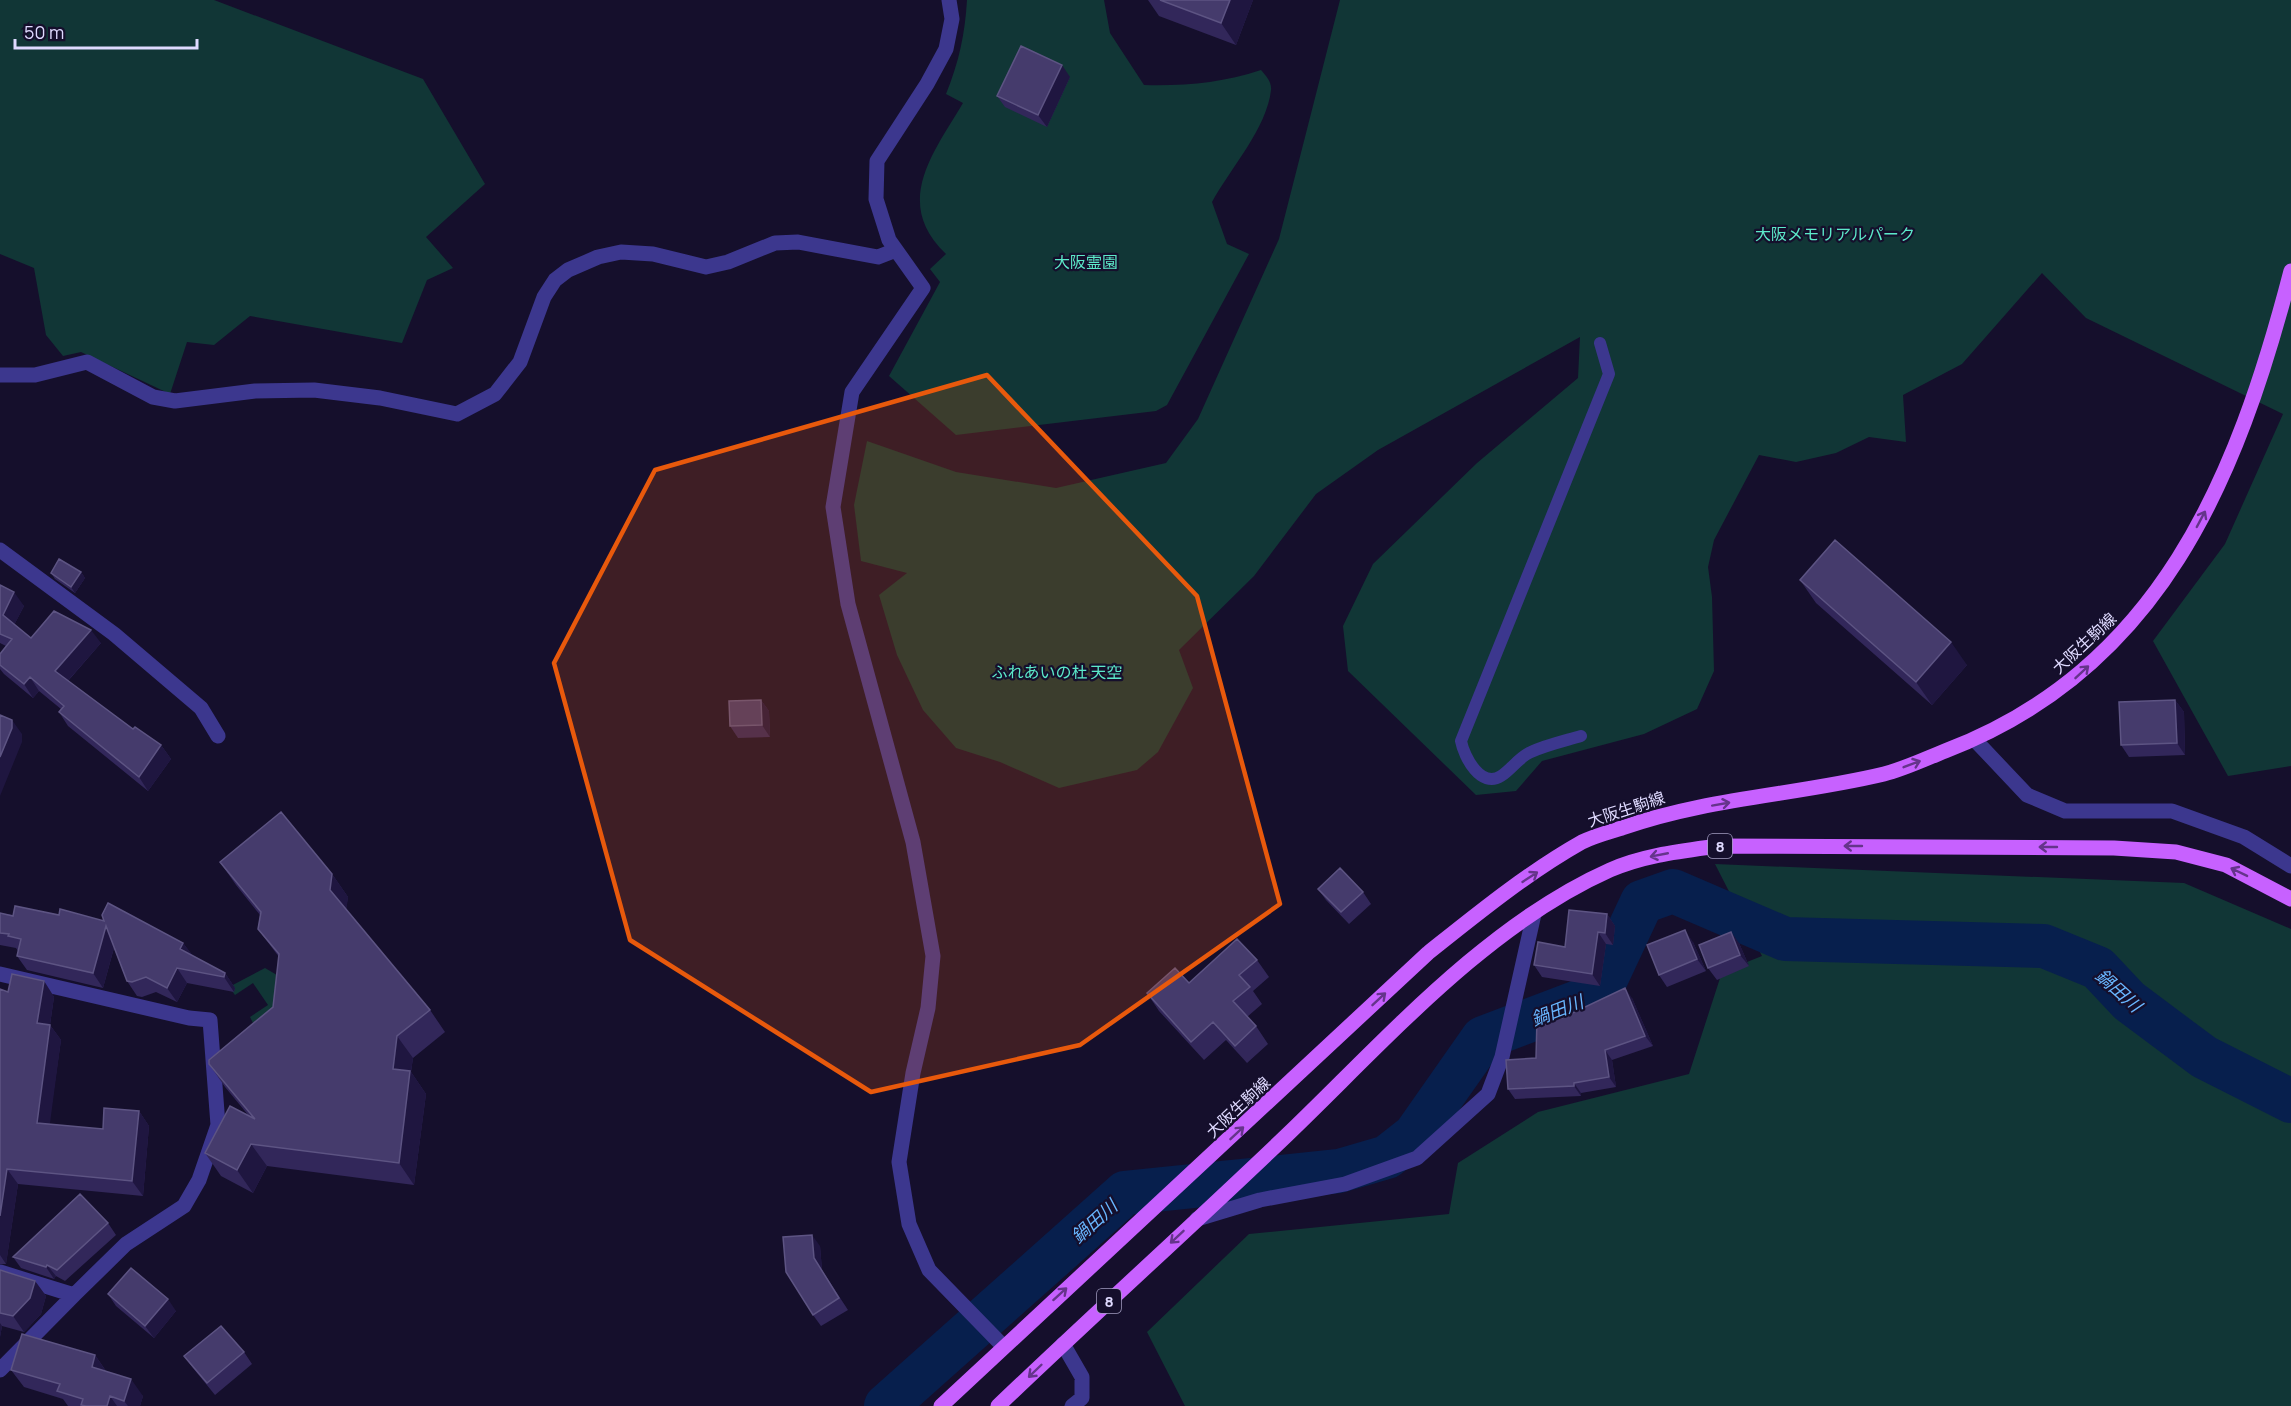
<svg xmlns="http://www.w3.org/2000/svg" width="2291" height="1406" viewBox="0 0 2291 1406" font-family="Manrope,'Noto Sans JP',sans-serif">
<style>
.green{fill:#113636}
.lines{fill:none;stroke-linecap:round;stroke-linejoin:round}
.river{stroke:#071f4d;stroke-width:44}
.service{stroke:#3c378e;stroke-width:12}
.minor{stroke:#3c378e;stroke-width:15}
.primary{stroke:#c761ff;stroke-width:15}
.wall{fill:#32275a}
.shaded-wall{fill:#1f1640}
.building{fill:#453b6c;stroke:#5d5483;stroke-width:1.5}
.oneway{stroke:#65348b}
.marked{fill:#e8590c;fill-opacity:0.2;stroke:#e8590c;stroke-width:4.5;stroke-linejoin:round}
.labels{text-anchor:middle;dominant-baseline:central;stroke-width:4.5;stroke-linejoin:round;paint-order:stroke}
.shield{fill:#150f2c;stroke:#a29dc0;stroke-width:1.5}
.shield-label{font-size:15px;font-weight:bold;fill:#dfdaff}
.park-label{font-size:16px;fill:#5ce9c9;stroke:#150f2c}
.street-label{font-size:16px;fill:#dfdaff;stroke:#150f2c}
.water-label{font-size:18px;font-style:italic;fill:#68b6ff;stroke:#150f2c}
</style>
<rect width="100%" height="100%" fill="#150f2c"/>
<!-- green -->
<path class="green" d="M0,0H214L423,79L485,184L426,237L453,268L427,280L402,343L250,316L214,345L187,342L170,394L81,352L63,356L46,335L34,268L0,254Z
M967,0H1104L1110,33L1144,85C1185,86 1222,83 1261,70C1266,76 1272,82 1271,90C1267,128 1230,169 1212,202L1227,244L1249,254L1167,405L1156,411L956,435L889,376L940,282L930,269L946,254C892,203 934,152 963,103L946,94C959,62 965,34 967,0Z
M1340,0H2291V766L2228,776L2153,641L2225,544L2283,414L2086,318L2042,273L1962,364L1903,395L1906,442L1869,437L1836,453L1796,462L1759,455L1714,540L1708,567L1712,597L1714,671L1697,709L1644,734L1542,761L1516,791L1476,795L1348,671L1343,626L1373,564L1477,463L1578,378L1580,337L1378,450L1316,494L1254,576L1179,650L1193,688L1158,752L1137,770L1059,788L1000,762L956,748L923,710L897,655L879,595L907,573L861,561L854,505L867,441L956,472L1056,488L1166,463L1198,419L1279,239Z
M1715,864L2184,883L2291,929V1406H1185L1147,1332L1249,1234L1449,1214L1458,1163L1538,1112L1689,1074L1722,972L1762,956Z
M265,968L282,978L278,1005L253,1023L250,1017L268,1005L253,983L235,995L229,987Z"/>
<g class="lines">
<!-- river -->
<path class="river" d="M886,1406L1125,1193L1339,1171L1387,1157L1415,1135L1483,1038L1599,994L1642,902L1673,891L1785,939L2044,946L2098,968L2129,1001L2204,1057L2291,1101"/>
<!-- service -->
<path class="service" d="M1581,736C1564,741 1546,745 1531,752C1519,757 1512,769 1501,776C1481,789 1464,757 1461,741L1609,374L1600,343"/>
<!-- minor -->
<path class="minor" d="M949,0L952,19L946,49L927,84L877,161L876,199L889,240L923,288L852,392L833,507L848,604L913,842L933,956L928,1008L913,1073L899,1162L909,1224L929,1270L1003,1346
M0,375H35L87,362L153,397L175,401L255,391L314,390L380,398L457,414L495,394L520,362L544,297L555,280L568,270L598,257L621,252L653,254L706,267L728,262L775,243L798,242L878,257L896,250
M0,550L114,634L201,708L218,736
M1975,740L2027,795L2065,811H2172L2244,837L2291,866
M0,974L189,1018L210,1020L218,1125L199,1180L184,1206L126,1244L74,1295
M1197,1219L1260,1200L1345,1184L1417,1158L1488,1094L1502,1057L1534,914
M0,1272L74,1295L0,1370
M1063,1344L1082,1377V1398L1072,1406"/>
<!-- primary -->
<path class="primary" d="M941,1406L1428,953C1477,914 1527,873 1582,842C1594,836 1609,832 1622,828C1706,798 1797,795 1884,774C1904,769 1925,759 1945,751C2160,669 2237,479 2291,271
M998,1406C1093,1315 1192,1226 1287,1135C1383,1043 1486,925 1610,870C1644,855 1682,851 1718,846L2114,848L2176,852L2226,865L2291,899"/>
</g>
<!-- wall -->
<path class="wall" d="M1148,0H1253L1236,45L1159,16Z
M1070,77L1047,127L1005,107L997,96Z
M81,572L85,578L75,593L55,579L51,573Z
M1800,580L1967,665L1932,705L1816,603Z
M0,585L24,606L14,625L31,638L101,643L68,681L133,729L161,745L171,759L148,791L68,726L59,712L61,709L39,691L33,698L4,674L0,669V654L6,646L0,643Z
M761,700L769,711L770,737L738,738L730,726Z
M2175,700L2184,712L2185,755L2129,757L2121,745Z
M220,862L332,874L348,897L346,909L430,1010L445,1032L413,1058L411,1072L426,1094L414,1185L267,1166L253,1193L221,1176L205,1153L249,1116L225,1087L209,1064L273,1007L279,957L258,929L260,915L236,885Z
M1318,889L1363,892L1371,904L1349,924L1326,900Z
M0,913L183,943L192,955L225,973L235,988L234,992L187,983L177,1002L156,992L142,997L137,996L127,981L114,948L103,988L27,970L17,956L18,951L16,948L0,945Z
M1607,914L1615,926L1613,945L1606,944L1600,986L1542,977L1534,965L1565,947Z
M1693,942L1706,971L1667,987L1659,975Z
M1739,943L1749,966L1717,980L1708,968Z
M1257,960L1269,977L1253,991L1262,1004L1247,1017L1256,1026L1268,1044L1247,1063L1226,1040L1204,1060L1159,1011L1147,993L1189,983Z
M44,981L54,997L50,1025L61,1040L49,1124L103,1129L139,1111L149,1126L143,1196L18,1184L6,1264H0V989L8,992Z
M1632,998L1653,1046L1612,1060L1616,1087L1581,1093V1096L1515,1099L1508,1089L1536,1058L1562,1018Z
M108,1223L116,1235L65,1281L56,1276L54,1279L21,1268L13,1257Z
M820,1246L822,1270L848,1310L821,1326L813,1315Z
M0,1270L35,1281L46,1296L41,1314L24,1332L2,1326L0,1337Z
M108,1294L176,1311L154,1338L116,1306Z
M244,1352L252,1364L215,1395L193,1368L184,1356Z
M95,1355L106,1371L143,1396L140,1406H68L63,1399L24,1387L11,1370Z"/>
<!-- shaded-wall -->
<path class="shaded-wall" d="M1230,0H1253L1236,45L1221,23Z
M1062,65L1070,77L1047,127L1038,115Z
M81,572L85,578L75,593L71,587Z
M14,592L24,606L12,629L3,615Z
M91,630L101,643L64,685L55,671Z
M1951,642L1967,665L1932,705L1916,682Z
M30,677L39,691L33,698L24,684Z
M761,700L769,711L770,737L762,725Z
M2175,700L2184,712L2185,755L2177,743Z
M12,720L22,734V742L0,796V757Z
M161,745L171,759L148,791L139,777Z
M332,874L348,897L346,912L330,890Z
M1607,914L1615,926L1613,945L1605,933Z
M106,926L116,940L103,988L93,973Z
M1685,930L1693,942L1706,971L1697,959Z
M1598,932L1606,944L1600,986L1592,974Z
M1731,932L1739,943L1749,966L1740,955Z
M183,943L194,957L180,949Z
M177,968L187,983L177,1002L167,988Z
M225,973L235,988L234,992L224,977Z
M44,981L54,997L48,1038L37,1023Z
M1625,988L1632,998L1653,1046L1645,1036Z
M50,1025L61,1040L48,1138L37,1123Z
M397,1036L413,1058L411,1072L426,1094L414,1185L399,1163L393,1069Z
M1605,1050L1612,1060L1616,1087L1609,1077Z
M1574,1083L1581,1093V1096L1574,1086Z
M139,1111L149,1126L143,1196L132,1181Z
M251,1144L267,1166L253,1193L237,1170Z
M7,1169L18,1184L6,1264L0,1255V1216Z
M812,1235L820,1246L822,1270L848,1310L814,1258Z
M47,1265L56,1276L54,1279L46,1267Z
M35,1281L46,1296L41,1314L24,1332L13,1316Z
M168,1299L176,1311L154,1338L145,1326Z
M0,1323L2,1326L0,1337Z
M95,1355L107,1373L92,1367Z
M131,1379L143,1396L140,1406H128L124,1401Z
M110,1396L117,1406H107Z"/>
<!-- building -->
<path class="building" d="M1160,0H1230L1221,23Z
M1021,46L1062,65L1038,115L997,96Z
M1835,540L1951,642L1916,682L1800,580Z
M59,559L81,572L71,587L51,573Z
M0,585L14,592L3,615L31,638L54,611L91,630L55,671L133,729L135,727L161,745L139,777L59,712L64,706L30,677L24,684L0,665V654L12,639L0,634Z
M761,700L762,725L730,726L729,701Z
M2175,700L2177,743L2121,745L2119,702Z
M0,715L12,720V728L0,757Z
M281,812L332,874L330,890L430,1010L397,1036L393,1069L410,1071L399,1163L251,1144L237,1170L205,1153L230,1106L255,1119L209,1064V1060L273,1007L279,954L258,929L261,912L220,862Z
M1340,868L1363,892L1341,912L1318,889Z
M108,903L183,943L180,949L225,973L224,977L177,968L167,988L146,977L132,982L127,981L106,926L93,973L17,956L21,939L8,936L9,934L0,933V913L13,916L15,906L59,915L60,909L104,921L102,915Z
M1569,910L1607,914L1605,933L1598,932L1592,974L1534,965L1538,942L1565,947Z
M1685,930L1697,959L1659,975L1647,945Z
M1731,932L1740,955L1708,968L1699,945Z
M1237,939L1257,960L1239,975L1250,987L1233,1001L1256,1026L1235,1046L1213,1022L1191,1042L1147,993L1175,968L1189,983Z
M12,974L44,981L37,1023L50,1025L37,1123L103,1129L104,1108L139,1111L132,1181L7,1169L0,1216V989L8,992Z
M1625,988L1645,1036L1605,1050L1609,1077L1574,1083V1086L1508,1089L1506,1060L1536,1058L1537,1018H1562Z
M80,1194L108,1223L57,1270L47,1265L46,1267L13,1257Z
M812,1235L814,1258L839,1298L813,1315L786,1272L783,1237Z
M131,1268L168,1299L145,1326L108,1294Z
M0,1270L35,1281L30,1298L13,1316L0,1313Z
M221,1326L244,1352L207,1383L184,1356Z
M22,1334L95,1355L92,1367L131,1379L124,1401L110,1396L107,1406H86L81,1405L83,1399L57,1391L60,1384L11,1370Z"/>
<!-- one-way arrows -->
<defs><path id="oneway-shaft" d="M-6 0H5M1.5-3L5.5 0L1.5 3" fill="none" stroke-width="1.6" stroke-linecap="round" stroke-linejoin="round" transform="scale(1.5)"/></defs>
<g class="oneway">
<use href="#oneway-shaft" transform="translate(2201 519) rotate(-62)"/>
<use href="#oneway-shaft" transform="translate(2082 672) rotate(-43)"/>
<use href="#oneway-shaft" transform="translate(1912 764) rotate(-21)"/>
<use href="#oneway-shaft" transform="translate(1721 804) rotate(-10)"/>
<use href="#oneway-shaft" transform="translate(1853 846) rotate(-180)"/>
<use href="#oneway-shaft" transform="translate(2048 847) rotate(-180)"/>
<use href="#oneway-shaft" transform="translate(1659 855) rotate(169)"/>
<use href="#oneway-shaft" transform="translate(2239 872) rotate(-154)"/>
<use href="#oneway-shaft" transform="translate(1530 877) rotate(-33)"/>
<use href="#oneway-shaft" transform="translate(1379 999) rotate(-43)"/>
<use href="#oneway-shaft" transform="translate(1237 1133) rotate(-43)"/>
<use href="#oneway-shaft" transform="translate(1177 1237) rotate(137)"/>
<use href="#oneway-shaft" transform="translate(1060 1294) rotate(-42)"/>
<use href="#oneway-shaft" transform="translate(1035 1371) rotate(136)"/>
</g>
<!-- marked area -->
<path class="marked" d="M987,375L1197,596L1280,904L1080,1045L871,1092L630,940L554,663L655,470Z"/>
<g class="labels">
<!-- shield labels -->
<g class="shield">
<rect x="1708" y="834" width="24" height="24" rx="4.5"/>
<rect x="1097" y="1289" width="24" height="24" rx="4.5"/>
</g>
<g class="shield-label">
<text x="1720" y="846">8</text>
<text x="1109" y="1301">8</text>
</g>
<!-- park labels -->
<g class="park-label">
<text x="1835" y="234">大阪メモリアルパーク</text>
<text x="1086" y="262">大阪霊園</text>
<text x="1057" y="672">ふれあいの杜 天空</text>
</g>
<!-- street labels -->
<g class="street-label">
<text transform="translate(2084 643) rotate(-43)">大阪生駒線</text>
<text transform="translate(1626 809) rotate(-18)">大阪生駒線</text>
<text transform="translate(1238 1107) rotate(-43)">大阪生駒線</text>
</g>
<!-- water labels -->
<g class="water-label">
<text transform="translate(2119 990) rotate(42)">鍋田川</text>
<text transform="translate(1557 1010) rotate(-21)">鍋田川</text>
<text transform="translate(1094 1221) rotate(-42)">鍋田川</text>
</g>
</g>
<!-- scale -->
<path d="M15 39v9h182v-9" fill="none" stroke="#dfdaff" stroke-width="3"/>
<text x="24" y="39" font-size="18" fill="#dfdaff" stroke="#150f2c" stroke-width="4.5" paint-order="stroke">50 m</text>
</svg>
